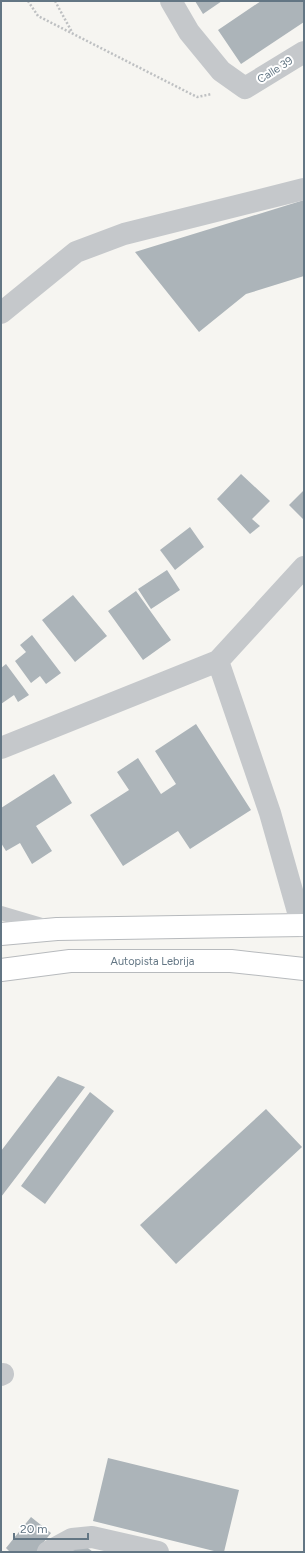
<svg xmlns="http://www.w3.org/2000/svg" width="305" height="1553" viewBox="0 0 305 1553" font-family="Figtree,sans-serif">
<style>
.building{fill:#acb4b9}
.lines{fill:none;stroke-linecap:round;stroke-linejoin:round}
.trunk-casing{stroke:#b7babd;stroke-width:24}
.path{stroke:#bec0c2;stroke-width:2.5;stroke-dasharray:2 2;stroke-linecap:butt}
.service{stroke:#c5c8cb;stroke-width:14}
.minor{stroke:#c5c8cb;stroke-width:22}
.trunk{stroke:#fff;stroke-width:22}
.labels{text-anchor:middle;dominant-baseline:central;stroke-width:4;stroke-linejoin:round;paint-order:stroke}
.street-label{font-size:11px;fill:#637684;stroke:#fff}
</style>
<rect width="100%" height="100%" fill="#f6f5f1"/>
<!-- building -->
<path class="building" d="M195,1H222L203,14Z
M261,1H304V22L241,64L218,30Z
M304,200V276L246,294L199,332L135,252Z
M241,474L270,501L252,519L260,526L250,534L217,499Z
M304,490V520L289,505Z
M190,527L204,547L175,570L160,550Z
M167,570L180,590L151,609L138,589Z
M136,591L171,640L143,660L108,611Z
M73,595L107,636L75,662L42,620Z
M32,635L61,673L46,684L40,676L31,683L15,661L26,652L20,645Z
M6,664L29,695L18,702L14,695L1,704V668Z
M196,724L251,810L190,849L178,831L123,866L90,815L129,790L117,772L138,758L161,794L176,784L155,751Z
M54,774L72,803L36,826L52,851L32,864L20,843L6,851L1,843V808Z
M58,1076L85,1087L1,1197V1151Z
M90,1092L114,1111L45,1204L21,1186Z
M266,1109L302,1147L176,1264L140,1225Z
M108,1458L239,1490L224,1552H218L93,1521Z
M31,1517L51,1533L36,1552H10L6,1548Z
M79,1541L93,1552H66Z"/>
<g class="lines">
<!-- trunk casing -->
<g class="trunk-casing">
<g id="trunk">
<path d="M1,934L57,929L304,925"/>
<path id="s1" d="M1,970L70,961H231L304,969"/>
</g>
</g>
<!-- path -->
<path class="path" d="M28,1L38,16L197,97L212,94
M55,1L72,32"/>
<!-- service -->
<path class="service" d="M1,913L45,926"/>
<!-- minor -->
<path class="minor" d="M171,1L189,32L221,71L245,88L304,52
M1,313L76,252L124,234L304,189
M218,661L270,813L302,926
M1,748L218,661L304,567
M1,1375L3,1374
M48,1552L72,1539L92,1537L158,1552"/>
<!-- trunk -->
<use href="#trunk" class="trunk"/>
</g>
<g class="labels">
<!-- street labels -->
<g class="street-label">
<text transform="translate(275 70) rotate(-32)">Calle 39</text>
<text stroke="none"><textPath href="#s1" startOffset="152">Autopista Lebrija</textPath></text>
</g>
</g>
<!-- border -->
<rect width="305" height="1553" fill="none" stroke="#637684" stroke-width="4"/>
<!-- scale -->
<path d="M14 1533v6h74v-6" fill="none" stroke="#637684" stroke-width="2"/>
<text x="20" y="1533" font-size="12" fill="#637684" stroke="#ffffff" stroke-width="3" paint-order="stroke">20 m</text>
</svg>
